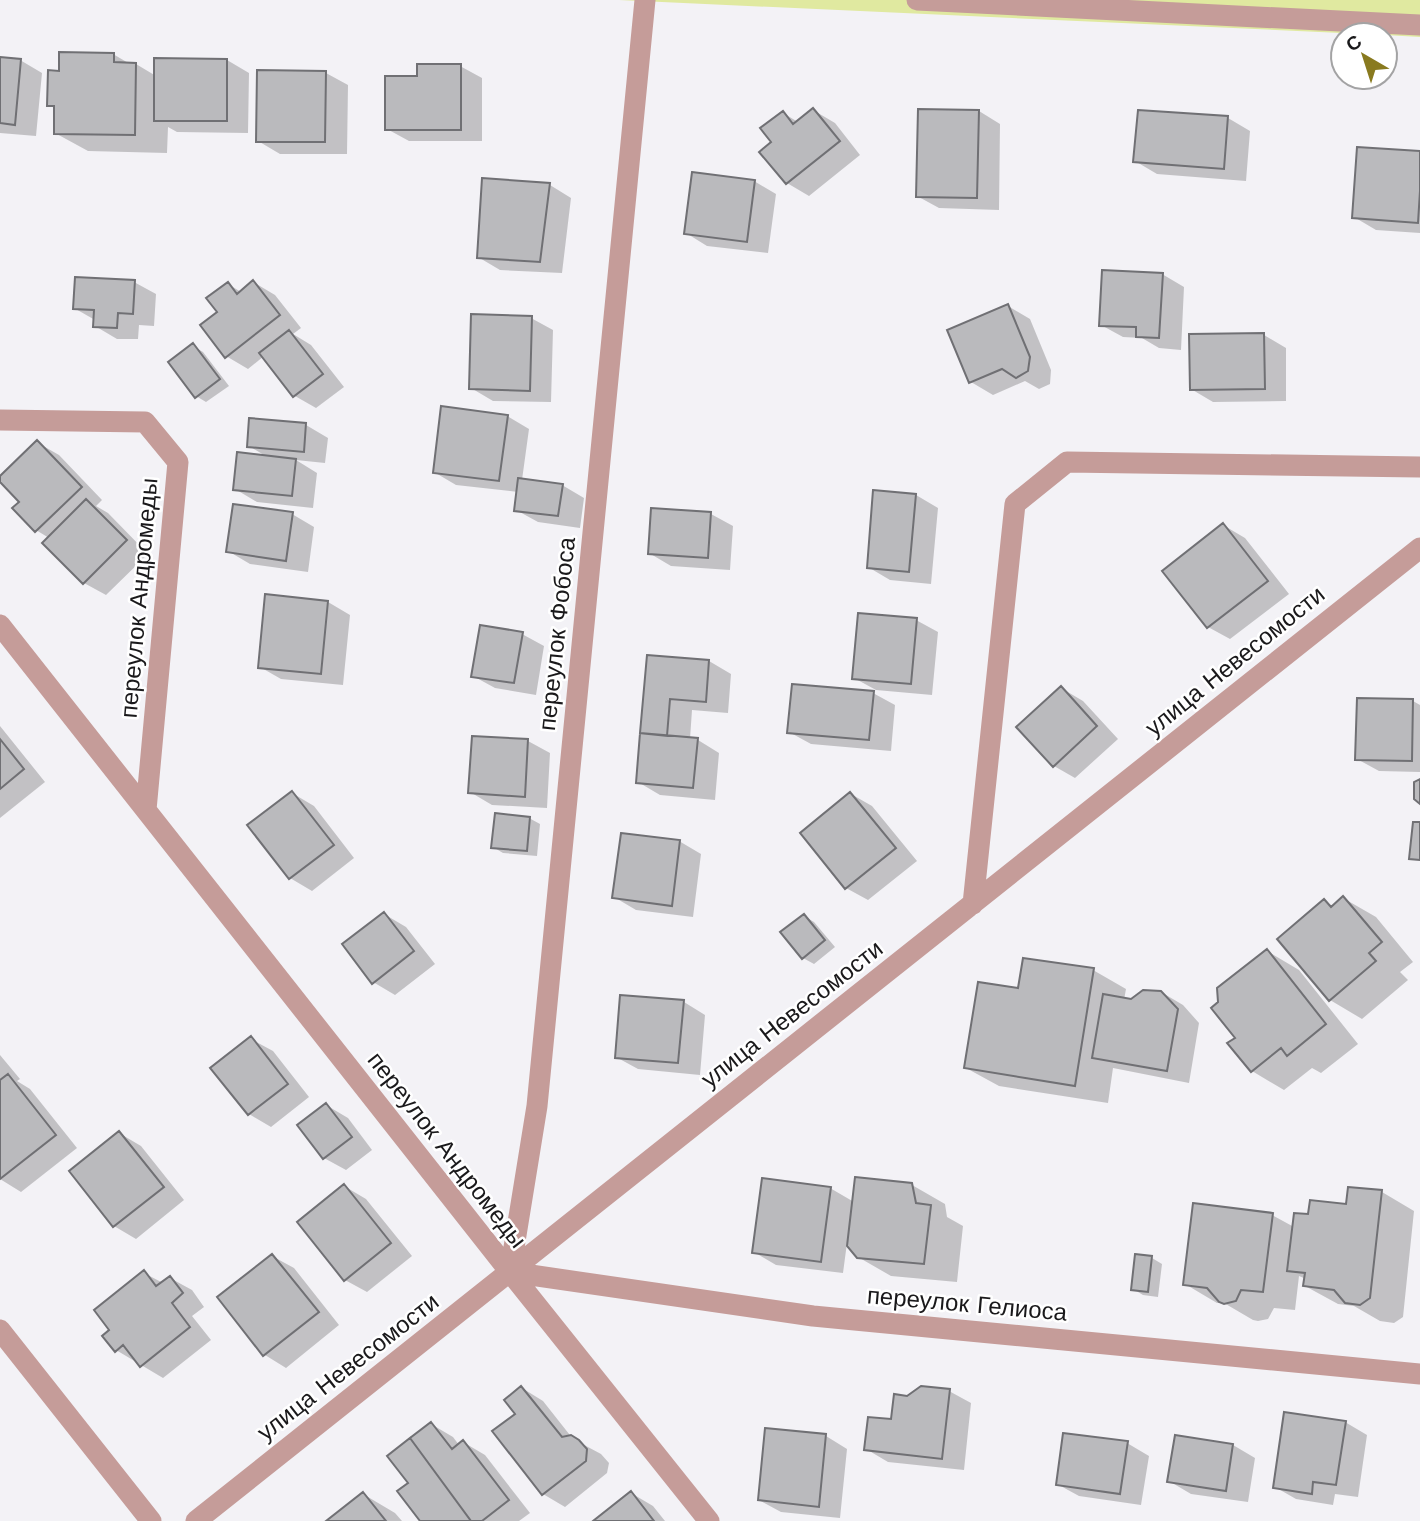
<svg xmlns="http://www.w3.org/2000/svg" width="1420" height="1521" viewBox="0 0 1420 1521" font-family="'Work Sans',sans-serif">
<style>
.green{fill:#e0e9a0}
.shadow{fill:#0003}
.building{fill:#bababd;stroke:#707074;stroke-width:2}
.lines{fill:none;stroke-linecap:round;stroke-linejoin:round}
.street{stroke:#c59c99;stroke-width:21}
.labels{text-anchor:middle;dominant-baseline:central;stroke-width:5;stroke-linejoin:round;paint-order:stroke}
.street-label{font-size:24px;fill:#1a191b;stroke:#fff}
</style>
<rect width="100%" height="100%" fill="#f3f2f6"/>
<!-- green -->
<path class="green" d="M619,0H1420V37L1385,35Z"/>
<!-- shadow -->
<path class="shadow" d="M113,54L130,64H136L156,76L227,60L249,73L248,133L177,132L168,127L167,153L88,151L55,133L56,109L49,105L60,72Z
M0,58L20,60L42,73L36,136L0,133Z
M460,66L482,78V141H409L387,129L419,78Z
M326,73L348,85L347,154H280L258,141Z
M813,110L835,123L860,155L809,196L787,183L774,142L783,113L798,122Z
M979,111L1000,124L999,210L939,208L917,196Z
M1228,118L1250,131L1246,181L1157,174L1135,161Z
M1420,153V233L1376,230L1354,217Z
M754,181L776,194L768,253L707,246L686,233Z
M550,185L571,198L562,273L500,270L478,257Z
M1162,274L1184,287L1181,350L1159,348L1142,338L1123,337L1101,325Z
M134,282L156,294L154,326L139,325L138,339H117L95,326V320L74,308Z
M253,282L275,295L301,328L293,334L311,345L344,387L316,408L295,396L264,356L248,369L226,356L219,312L228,284L241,292Z
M1008,306L1030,319L1051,370L1050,384L1039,389L1025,381L993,395L971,382Z
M531,318L553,330L551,402L493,401L471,388Z
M1264,335L1286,348V401L1213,402L1191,389Z
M193,346L203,352L229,386L206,402L196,396Z
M507,416L529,429L522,480L562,485L584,498L580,528L538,522L516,510L518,492L456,485L434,472Z
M251,420L306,425L328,438L325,463L296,460L317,473L313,508L257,502L235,489L269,458L249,446Z
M38,443L59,455L102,500L96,506L108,513L148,554L106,595L84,583L44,543L49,538L36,530L21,502L0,480Z
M916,495L938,508L931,584L890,580L868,567Z
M292,514L314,527L308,572L250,564L228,551Z
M711,514L733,526L730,570L671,566L649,553Z
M1223,525L1245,538L1289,594L1230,639L1208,627Z
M328,602L350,615L343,685L281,679L260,667Z
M916,620L938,632L932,695L876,690L854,678Z
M522,634L544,646L536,695L495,688L473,676Z
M649,657L709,661L731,674L728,713L692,710L690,739L698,740L719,753L715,800L660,795L638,782Z
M1061,688L1083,701L1118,739L1075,778L1054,766Z
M873,693L895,705L891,751L811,744L789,732Z
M1413,701L1420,705V772L1379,771L1357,759Z
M0,726L45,782L0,818Z
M528,741L550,753L547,808L492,805L470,792Z
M292,793L314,806L354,858L312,891L290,878Z
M851,794L872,806L917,861L868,900L846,888Z
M529,818L540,824L537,856L503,853L493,847Z
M679,841L701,854L693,917L636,910L614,897Z
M1343,898L1376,917L1413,962L1400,972L1408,980L1362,1019L1330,1000L1325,901L1334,907Z
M384,914L406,927L435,964L395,995L373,982Z
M804,916L814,922L835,947L814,964L803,958Z
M1267,951L1299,970L1358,1044L1321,1073L1312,1068L1284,1090L1252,1071L1237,1038Z
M1093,970L1126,989L1124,1000L1131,1001L1161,992L1183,1005L1199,1023L1189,1083L1113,1068L1108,1103L999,1086L966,1068Z
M684,1002L705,1015L700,1075L638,1069L616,1057Z
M251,1039L273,1051L309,1097L271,1127L249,1114Z
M0,1055L20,1079L17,1081L30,1089L77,1148L21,1192L0,1179Z
M326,1105L348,1118L372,1150L346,1170L324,1158Z
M119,1133L141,1146L184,1200L136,1239L114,1226L71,1171Z
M912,1185L945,1204L947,1217L963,1226L957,1282L891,1276L858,1257L847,1243L843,1273L776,1265L754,1252L830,1188L854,1202Z
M344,1186L366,1199L412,1256L367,1292L345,1280Z
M1382,1192L1414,1211L1403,1317L1394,1323L1380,1321L1354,1306L1338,1304L1305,1286L1306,1279L1299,1276L1295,1310L1274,1308L1268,1319L1258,1321L1253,1320L1224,1303H1217L1185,1284L1272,1215L1294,1227L1310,1216L1348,1206Z
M272,1256L294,1268L339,1325L286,1368L265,1355L220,1298Z
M1152,1258L1162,1264L1158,1297L1143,1295L1133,1289Z
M144,1273L163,1283L170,1278L192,1290L204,1307L192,1316L211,1340L163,1378L116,1350L112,1330Z
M522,1388L543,1401L573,1439L601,1454L609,1463L607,1473L565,1507L543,1494L517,1414Z
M949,1391L971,1403L964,1470L888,1462L866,1449L893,1421L907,1398Z
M1345,1422L1367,1435L1358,1497L1335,1494L1333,1505L1296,1499L1275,1487Z
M431,1424L453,1437L459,1445L463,1442L485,1455L530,1513L519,1521H422L411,1483Z
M826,1436L847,1449L840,1518L781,1512L759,1500Z
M1176,1437L1233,1445L1255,1458L1248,1502L1191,1494L1169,1481Z
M1127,1443L1149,1456L1141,1505L1079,1496L1057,1484Z
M631,1493L653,1506L665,1521H596Z
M363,1494L395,1513L402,1521H329Z"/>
<!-- building -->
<path class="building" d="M59,52L114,53V62L136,63L135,135L54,134V106H47L48,70L59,71Z
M0,57L21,59L15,125L0,123Z
M154,58L227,59V121H154Z
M417,64H461V130H385V76H417Z
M257,70L326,71L325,142H256Z
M813,108L840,141L786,184L759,152L771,142L760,128L783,111L793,124Z
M918,109L979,110L977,198L916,197Z
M1138,110L1228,116L1224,169L1133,162Z
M1357,147L1420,151V191L1418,223L1352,218Z
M692,172L755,180L747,242L684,234Z
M482,178L550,183L540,262L477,258Z
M1102,270L1163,273L1159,338L1136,337V327L1099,326Z
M75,277L135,280L133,314L118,313L117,328L93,327L94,310L73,309Z
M253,280L280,315L225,358L200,325L217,312L206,298L228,282L237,294Z
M1008,304L1030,357L1028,371L1016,378L1002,369L969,383L947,330Z
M471,314L532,316L530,391L469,389Z
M289,330L323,374L293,397L259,353Z
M1264,333L1265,389L1190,390L1189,334Z
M193,343L220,379L195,398L168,362Z
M441,406L508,415L499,481L433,473Z
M249,418L306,423L304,452L247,447Z
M37,440L82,487L35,532L12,508L19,502L0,482V476Z
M237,452L296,459L292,496L233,490Z
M518,478L563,484L558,516L514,511Z
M873,490L916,494L909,572L867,568Z
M86,499L127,540L83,584L42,543Z
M233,504L293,512L286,561L226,552Z
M651,508L711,512L708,558L648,554Z
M1223,523L1268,581L1207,628L1162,571Z
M265,594L328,601L321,674L258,668Z
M858,613L917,618L911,684L852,679Z
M480,625L523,632L514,683L471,677Z
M647,655L709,660L706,702L670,699L667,736L640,733Z
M792,684L874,691L869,740L787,733Z
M1061,686L1097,726L1053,767L1016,727Z
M1357,698L1413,699L1412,761L1355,760Z
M640,733L698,738L693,788L636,783Z
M472,736L528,739L525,797L468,793Z
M0,739L24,769L0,789Z
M1420,779V804L1414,799V782Z
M292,791L334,845L289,879L247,825Z
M850,792L896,848L845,889L800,833Z
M495,813L530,817L527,851L491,848Z
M1413,822H1420V860L1409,859Z
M621,833L680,840L672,906L612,898Z
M1343,896L1382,942L1369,953L1376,961L1329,1001L1277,939L1324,899L1331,907Z
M384,912L414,951L372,984L342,944Z
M804,914L825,940L802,959L780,932Z
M1267,949L1326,1024L1287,1056L1281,1048L1251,1072L1227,1043L1235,1038L1211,1008L1218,1002L1217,988Z
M1023,958L1094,968L1075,1086L964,1068L978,982L1018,988Z
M1143,990L1161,991L1178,1009L1167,1071L1092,1058L1103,994L1131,999Z
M620,995L684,1000L678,1063L615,1058Z
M251,1036L288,1084L248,1115L210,1068Z
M8,1074L56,1135L0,1179V1080Z
M326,1103L352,1137L323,1159L297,1125Z
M119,1131L164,1187L113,1227L69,1171Z
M855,1177L912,1183L916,1203L931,1205L924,1264L857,1258L847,1246Z
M762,1178L831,1187L821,1262L752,1253Z
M344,1184L391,1243L344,1281L297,1222Z
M1348,1187L1382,1190L1370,1298L1360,1305L1345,1303L1334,1290L1303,1286L1305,1273L1287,1271L1294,1213L1308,1214L1310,1200L1346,1204Z
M1193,1203L1273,1213L1263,1292L1241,1290L1236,1301L1224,1304L1219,1302L1207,1288L1183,1285Z
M272,1254L319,1312L263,1356L217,1297Z
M1135,1254L1152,1256L1148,1292L1131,1290Z
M144,1270L156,1286L170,1276L183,1293L172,1303L190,1327L140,1367L123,1345L115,1352L102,1336L109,1330L94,1310Z
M521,1386L562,1437L571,1435L579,1440L587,1449L586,1461L542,1495L492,1431L515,1414L504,1400Z
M921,1386L950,1389L942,1459L864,1450L868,1417L891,1419L894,1394L907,1396Z
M1284,1412L1346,1421L1336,1485L1313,1482L1312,1494L1273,1488Z
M431,1422L452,1449L463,1440L509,1500L482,1521H471L410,1438Z
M765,1428L826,1434L819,1507L758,1500Z
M1063,1433L1128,1441L1120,1494L1056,1485Z
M1175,1435L1233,1444L1226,1491L1167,1482Z
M410,1438L471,1521H420L397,1491L408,1483L387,1456Z
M631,1491L654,1521H593Z
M363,1492L386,1521H326Z"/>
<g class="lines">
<!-- street -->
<path class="street" d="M645,0L537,1106L510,1272L813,1316L1420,1374
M917,0L1420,25
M0,420L145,422L178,462L146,810
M0,625L510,1272L709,1521
M973,904L1015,504L1067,462L1420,467
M0,1330L151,1521
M196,1521L1420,548"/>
</g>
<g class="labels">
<!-- street labels -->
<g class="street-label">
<text transform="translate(139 598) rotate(-85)">переулок Андромеды</text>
<text transform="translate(557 634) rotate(-84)">переулок Фобоса</text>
<text transform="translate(1235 661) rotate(-39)">улица Невесомости</text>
<text transform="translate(792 1014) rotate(-38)">улица Невесомости</text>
<text transform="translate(447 1150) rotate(52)">переулок Андромеды</text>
<text transform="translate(967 1304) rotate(5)">переулок Гелиоса</text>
<text transform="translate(348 1367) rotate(-38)">улица Невесомости</text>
</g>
</g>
<!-- north arrow -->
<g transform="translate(1364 56) rotate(321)"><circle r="33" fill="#ffffff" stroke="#a3a3a4" stroke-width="2"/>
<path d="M0-5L12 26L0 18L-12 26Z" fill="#897a1f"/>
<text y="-10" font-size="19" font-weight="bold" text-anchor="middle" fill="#1a191b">С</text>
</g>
</svg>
